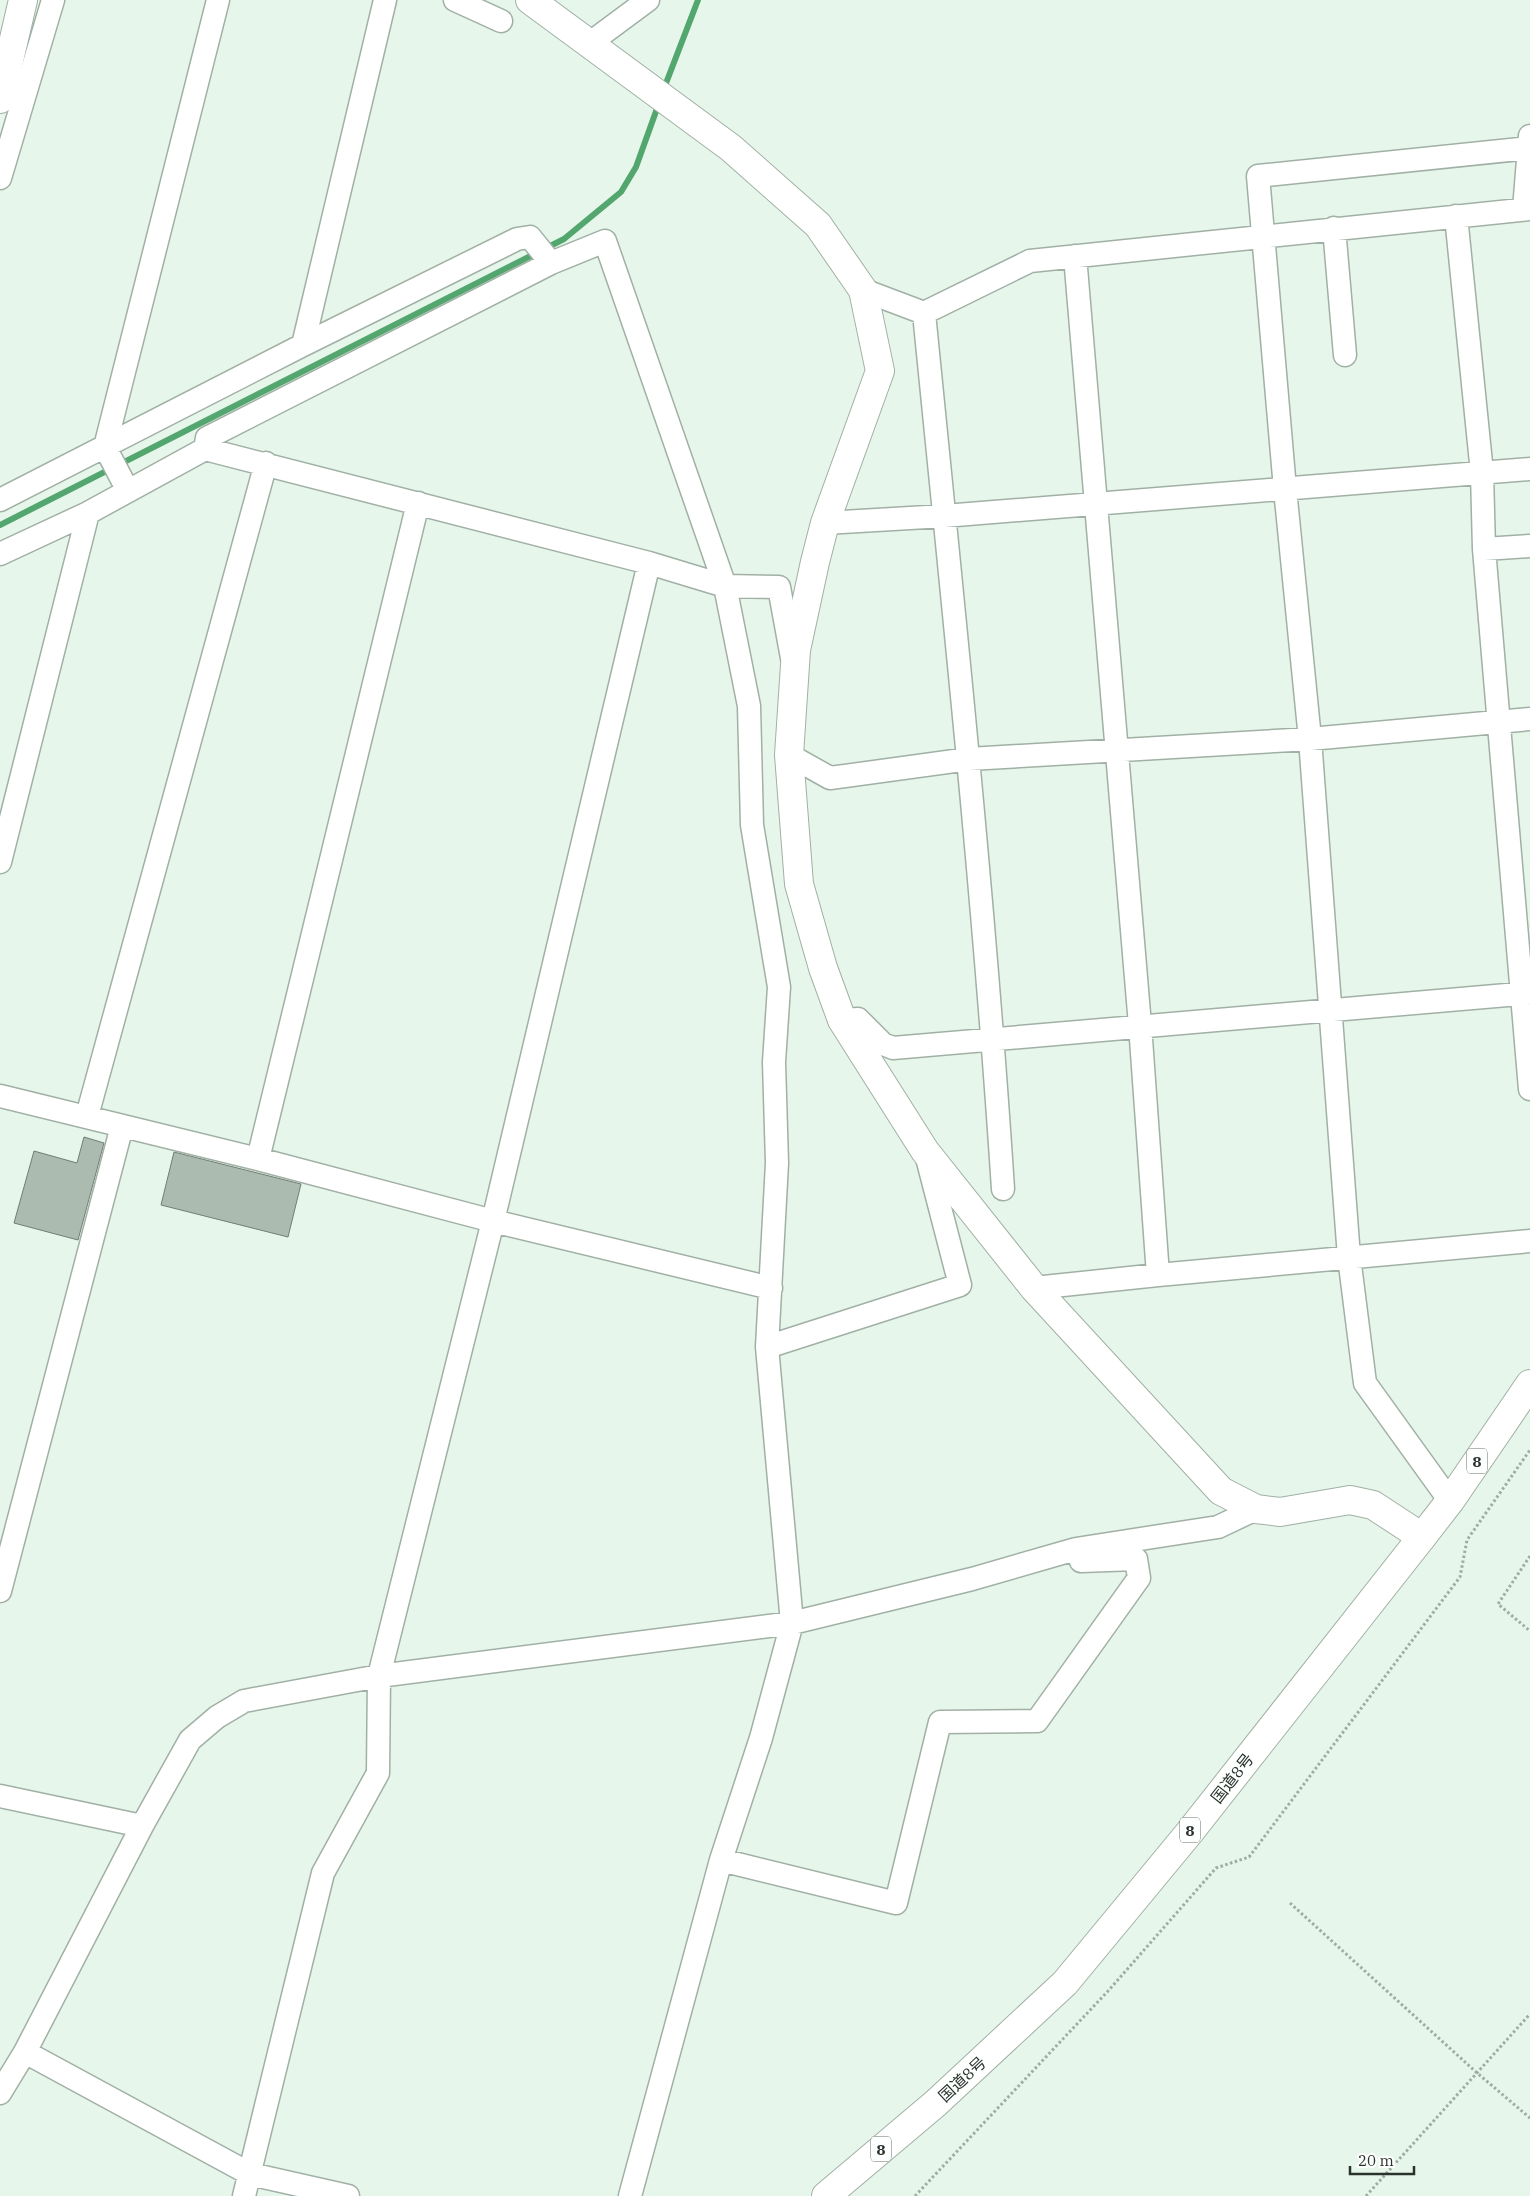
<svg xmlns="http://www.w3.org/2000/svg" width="1530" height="2196" viewBox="0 0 1530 2196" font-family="'IBM Plex Serif','Noto Sans JP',serif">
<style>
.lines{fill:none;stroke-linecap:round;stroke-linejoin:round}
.stream{stroke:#52a66e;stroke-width:6}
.building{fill:#acbbb0;stroke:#707e74}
.minor-casing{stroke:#a1b0a5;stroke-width:25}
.tertiary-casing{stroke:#a1b0a5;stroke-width:30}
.trunk-casing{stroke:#a1b0a5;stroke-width:30}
.path{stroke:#a0aca3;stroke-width:3;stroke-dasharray:2.5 2.5;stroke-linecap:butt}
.minor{stroke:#fff;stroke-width:22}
.tertiary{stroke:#fff;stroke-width:28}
.trunk{stroke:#fff;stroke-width:28}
.labels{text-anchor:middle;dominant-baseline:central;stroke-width:5;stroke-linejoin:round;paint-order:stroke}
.shield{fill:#fcfffd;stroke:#6a6f6b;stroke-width:1}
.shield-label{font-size:15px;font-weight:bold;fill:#2b312d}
.street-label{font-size:16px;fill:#2b312d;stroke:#fcfffd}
</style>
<rect width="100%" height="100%" fill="#e6f6ea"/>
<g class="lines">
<!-- stream -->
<path class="stream" d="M663,91L698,0
M0,525L564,239L621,192L636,167L659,103"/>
</g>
<!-- building -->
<path class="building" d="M84,1137L104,1143L78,1240L14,1223L34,1151L77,1163Z
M174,1152L301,1184L288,1237L161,1205Z"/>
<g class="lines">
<!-- minor casing -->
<g class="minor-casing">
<path id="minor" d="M455,0L501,21
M590,43L648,0
M0,178L53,0
M1524,209L1530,136
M1456,216L1482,473L1484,549L1530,1089
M1334,228L1345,355
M1075,256L1140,1025L1158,1275L1530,1241
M863,290L924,313L1030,261L1530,209
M924,313C953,605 984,896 1003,1189
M303,345L385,0
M205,449L207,438L551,263L605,241L725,586L779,587L792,658
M128,491L105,447L218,0
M0,500L303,345L517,239L530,237L551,263
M825,523L944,516L1530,469
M1484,549L1530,546
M0,554L88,513L205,449L649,563L725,586L749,706L752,825L779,987L774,1062L777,1163L767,1347L792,1623L761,1738L721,1860L630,2196
M789,755L830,778L969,759L1310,739L1530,719
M0,862L88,513
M842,1020L858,1019L883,1044L893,1048L1530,993
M0,1096L258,1159L493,1221L771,1288
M87,1116L266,463
M258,1159L418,503
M1034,1288L1158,1275
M767,1347L960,1285L926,1154
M1450,1501L1365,1383L1349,1257L1310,739L1285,489L1258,176L1529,148
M0,1591L122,1126
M0,1796L142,1826
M721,1860L896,1903L940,1722L1037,1721L1139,1578L1136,1559L1081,1561
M25,2052L250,2174L348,2196
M0,2093L25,2052L142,1826L190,1740L217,1717L244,1701L379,1676L792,1623L972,1579L1076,1549L1218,1527L1256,1509
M244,2196L323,1873L378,1773L379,1676L493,1221L649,563"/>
</g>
<!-- tertiary casing -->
<g class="tertiary-casing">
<path id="tertiary" d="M530,0L731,148L818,225L863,290L880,371L825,523L815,562L796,650L789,755L799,884L823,968L842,1020L925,1151L1034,1288L1221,1491L1256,1509L1280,1512L1350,1500L1373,1505L1422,1537
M0,99L23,0"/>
</g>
<!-- trunk casing -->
<g class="trunk-casing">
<path id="trunk" d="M826,2196L936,2103L1065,1983L1189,1833L1422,1537L1450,1501L1530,1384"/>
</g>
<!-- path -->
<path class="path" d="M1530,1556L1498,1604L1530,1631
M1290,1903L1476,2072L1530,2118
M915,2196L1109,1990L1216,1868L1249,1857L1460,1577L1467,1540L1530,1450
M1366,2196L1530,2014"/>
<!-- minor -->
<use href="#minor" class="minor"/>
<!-- tertiary -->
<use href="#tertiary" class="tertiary"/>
<!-- trunk -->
<use href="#trunk" class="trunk"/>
</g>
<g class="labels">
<!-- shield labels -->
<g class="shield">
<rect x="1467" y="1448.5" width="20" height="25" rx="4"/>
<rect x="1180" y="1817.5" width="20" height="25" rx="4"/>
<rect x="871" y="2136.5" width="20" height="25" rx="4"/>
</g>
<g class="shield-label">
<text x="1477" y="1461">8</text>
<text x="1190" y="1830">8</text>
<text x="881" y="2149">8</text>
</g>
<!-- street labels -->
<g class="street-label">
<text transform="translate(1232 1778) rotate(-52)">国道8号</text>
<text transform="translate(962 2079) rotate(-43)">国道8号</text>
</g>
</g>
<!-- scale -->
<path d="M1350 2166v8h64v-8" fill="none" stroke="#2b312d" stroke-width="2.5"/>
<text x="1358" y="2166" font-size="15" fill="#2b312d" stroke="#fcfffd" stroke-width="4" paint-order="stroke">20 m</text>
</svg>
